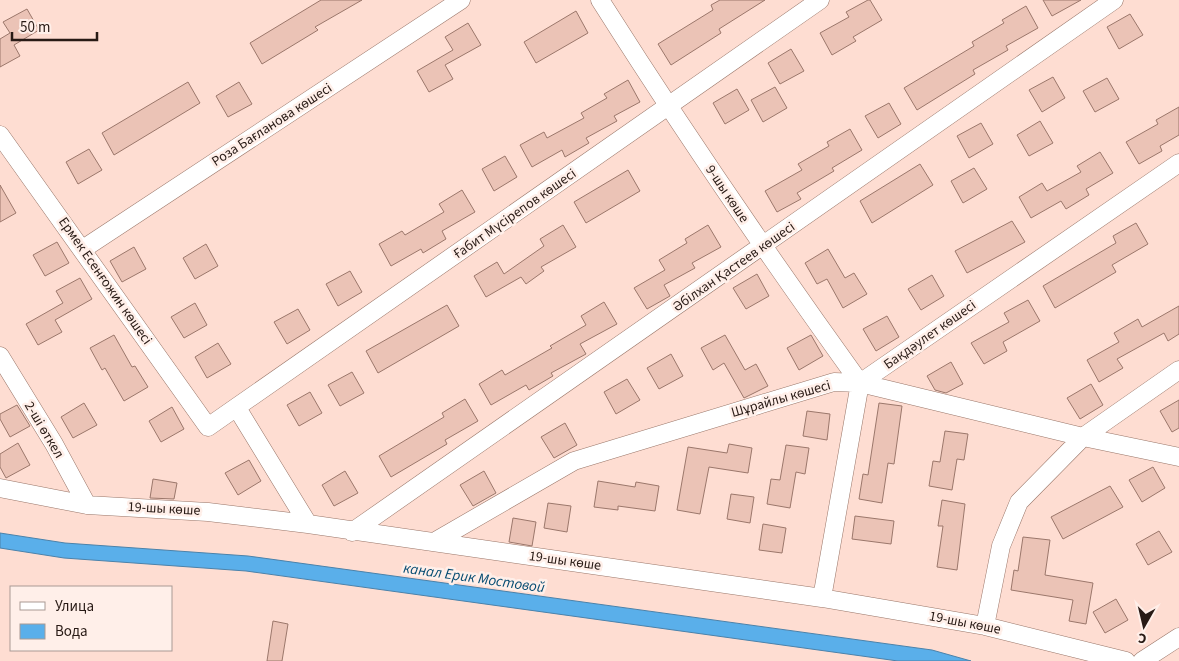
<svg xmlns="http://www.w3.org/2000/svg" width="1179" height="661" viewBox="0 0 1179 661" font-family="'Source Sans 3',sans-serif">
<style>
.water{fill:#5aafea;stroke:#4b82aa}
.building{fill:#ebc3b6;stroke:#9b776b}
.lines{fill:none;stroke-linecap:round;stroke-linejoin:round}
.minor-casing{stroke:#997669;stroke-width:19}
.minor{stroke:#fff;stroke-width:18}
.labels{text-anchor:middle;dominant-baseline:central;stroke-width:5;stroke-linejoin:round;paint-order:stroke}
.street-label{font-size:14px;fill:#281a15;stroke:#ffefe9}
.water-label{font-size:15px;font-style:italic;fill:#074c72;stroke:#ffefe9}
</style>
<rect width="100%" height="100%" fill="#feddd2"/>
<!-- water -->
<path class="water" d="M0,533L65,543L248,556L932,650L971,661H898L246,571L64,558L0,548Z"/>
<!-- building -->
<path class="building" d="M321,0H362L315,27L318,30L262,64L250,43Z
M720,0H765L719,29L721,33L671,65L658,44L713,10L711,5Z
M868,0H870L882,20L853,37L856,41L832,55L820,33L849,17L846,12Z
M1043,0H1081L1052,16Z
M1026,6L1038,28L1006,46L1008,50L973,70L975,74L917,110L904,88L974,46L972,42L1004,23L1002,20Z
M27,9L39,30L14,45L20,56L0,67V39L10,33L3,22Z
M576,11L588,33L536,63L524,42Z
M1130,14L1143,35L1119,49L1107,27Z
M468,23L481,45L445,65L453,79L429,92L417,71L453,50L445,37Z
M791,49L804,71L780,84L768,63Z
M1053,77L1065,98L1042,112L1029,90Z
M1107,78L1119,99L1095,112L1083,91Z
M628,80L640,102L614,116L617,121L586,138L589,143L565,157L562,150L532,167L520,145L544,132L547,138L584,118L581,113L607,98L604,94Z
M188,82L200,103L114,155L102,133Z
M239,82L252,104L228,117L216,96Z
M775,87L787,108L763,122L751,100Z
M737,89L749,110L725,124L713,103Z
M889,103L901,124L878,138L865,116Z
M1179,107V135L1160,146L1162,151L1139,164L1126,142L1158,124L1156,120Z
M1040,121L1053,143L1029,156L1017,135Z
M981,123L993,144L969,158L957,136Z
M850,129L862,150L832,168L834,171L797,193L801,199L777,212L765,191L802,170L798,164L829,146L827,142Z
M89,149L102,170L78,184L66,162Z
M1100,152L1113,173L1086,189L1089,195L1066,209L1061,201L1031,218L1019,197L1042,183L1047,191L1081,172L1077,166Z
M505,156L517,177L494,191L482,169Z
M920,164L933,185L872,223L860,201Z
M974,168L987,189L963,203L951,181Z
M628,170L640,191L586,223L574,202Z
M0,185L16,213L0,222Z
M462,190L475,212L442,231L446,239L423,253L421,249L391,266L379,244L402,231L405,235L444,212L439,204Z
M1012,221L1025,242L967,273L955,251Z
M1136,223L1148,244L1112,265L1116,272L1055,308L1043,286L1116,243L1113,236Z
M563,225L576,247L541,267L544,271L526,284L521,277L486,297L474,276L497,262L504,274L544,246L540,239Z
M708,225L721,247L692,263L695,268L664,285L670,296L647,309L634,288L665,270L659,260L687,243L685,239Z
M57,242L69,263L45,276L33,255Z
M206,244L218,266L195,279L183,258Z
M134,247L146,269L122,282L110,261Z
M828,249L845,278L854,273L867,294L843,308L827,279L817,284L805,263Z
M350,271L362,292L338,306L326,284Z
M757,274L769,296L746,309L733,288Z
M932,275L944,296L921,310L908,289Z
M80,278L92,299L55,320L62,332L38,345L26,324L63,303L56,291Z
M1028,300L1040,321L1003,342L1007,351L984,364L971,343L1009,322L1004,313Z
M604,302L617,324L580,344L586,354L551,373L553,376L529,390L526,385L491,405L479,384L502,370L505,375L552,348L550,346L586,325L581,316Z
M195,303L207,325L184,338L171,317Z
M447,305L459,326L378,373L366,351Z
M1179,306V334L1168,341L1164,333L1117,359L1123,368L1099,382L1087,360L1119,342L1114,333L1138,319L1142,327Z
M298,309L310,330L287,344L274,322Z
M887,316L899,337L876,351L863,329Z
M114,335L132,367L135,366L148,387L124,401L105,368L102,370L90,348Z
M725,335L745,370L756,364L768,386L744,398L724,363L713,370L701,348Z
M811,335L823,356L799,370L787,348Z
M218,343L231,364L207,378L195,357Z
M671,354L683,376L659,389L647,368Z
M951,362L963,384L946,393L935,390L927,376Z
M352,372L364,393L340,406L328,385Z
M627,379L640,400L616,414L604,392Z
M1091,384L1103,405L1080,419L1067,398Z
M310,392L322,413L299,426L287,405Z
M465,399L478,421L445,440L447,444L391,477L379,456L444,417L442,413Z
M1179,400V428L1172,432L1160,411Z
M84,403L97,425L73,438L61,417Z
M879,403L902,406L894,464L888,463L882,503L859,499L863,474L868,475Z
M17,405L30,426L10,437L0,419V414Z
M172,407L184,429L161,442L149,421Z
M807,411L830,414L827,440L803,436Z
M565,423L577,445L554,458L541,437Z
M945,431L968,434L964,460L957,459L952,490L929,486L933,461L940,462Z
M18,443L30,465L6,478L0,467V454Z
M729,444L752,448L748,473L709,467L700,514L677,510L688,447L727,453Z
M786,445L809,448L805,474L796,472L790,508L767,504L771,479L780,480Z
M249,460L261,481L238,495L225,473Z
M1153,467L1165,488L1142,502L1129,480Z
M345,471L358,493L334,506L322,485Z
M484,471L496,493L473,506L460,485Z
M153,479L177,483L174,499L150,498Z
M598,481L635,487L636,482L659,486L655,511L618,506V510L594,507Z
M1110,486L1123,507L1063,539L1051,517Z
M731,494L754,497L750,523L727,519Z
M942,500L965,504L957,570L937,567L943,526H938Z
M548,503L571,506L567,532L544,528Z
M855,516L894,521L891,544L852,539Z
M513,518L536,522L532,546L509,542Z
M763,524L786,528L782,553L759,550Z
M1159,531L1172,552L1148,565L1136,544Z
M1023,537L1050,540L1045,575L1093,583L1086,624L1069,621L1073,600L1011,590L1014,570L1018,571Z
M1116,599L1128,620L1105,633L1093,612Z
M273,621L288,624L282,661H267Z"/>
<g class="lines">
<!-- minor casing -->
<g class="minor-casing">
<path id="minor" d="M600,0C683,131 770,258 860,383
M0,135L208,427L820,0
M83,249L461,0
M0,356L54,444L87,505
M237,408L308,524
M0,488L87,505L208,512L308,524L822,598L985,626L1126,661
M352,532L1114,0
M434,542L574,461L834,382L860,383L1083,437L1179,457
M822,598L860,383L1179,163
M985,626L1001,546L1019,502L1083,437L1179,370
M1142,661L1179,637"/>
</g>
<!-- minor -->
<use href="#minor" class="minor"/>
</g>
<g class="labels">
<!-- street labels -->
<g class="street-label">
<text transform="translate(272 125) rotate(-33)">Роза Бағланова көшесi</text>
<text transform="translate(727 194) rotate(56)">9-шы көше</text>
<text transform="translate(515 214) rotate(-35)">Ғабит Мүсірепов көшесi</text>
<text transform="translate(734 267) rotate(-35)">Әбілхан Қастеев көшесi</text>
<text transform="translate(105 281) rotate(55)">Ермек Есенғожин көшесі</text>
<text transform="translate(930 335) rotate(-35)">Бақдәулет көшесi</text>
<text transform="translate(781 399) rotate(-16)">Шұрайлы көшесі</text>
<text transform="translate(44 430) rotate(59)">2-шi өткел</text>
<text transform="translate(164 509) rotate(3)">19-шы көше</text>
<text transform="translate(565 561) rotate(8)">19-шы көше</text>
<text transform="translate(965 623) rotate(11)">19-шы көше</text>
</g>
<!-- water labels -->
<g class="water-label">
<text transform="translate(474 578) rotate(8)">канал Ерик Мостовой</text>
</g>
</g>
<!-- legend -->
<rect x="10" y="586" width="162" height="65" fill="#ffefe9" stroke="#a99a94"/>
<rect x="20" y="602" width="25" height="8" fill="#ffffff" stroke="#a99a94"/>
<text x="55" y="611" font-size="15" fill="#281a15">Улица</text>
<rect x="20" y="624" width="25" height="15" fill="#5aafea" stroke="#a99a94"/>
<text x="55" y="636" font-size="15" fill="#281a15">Вода</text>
<!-- north arrow -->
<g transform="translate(1144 626) rotate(188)" stroke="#ffefe9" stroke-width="4" paint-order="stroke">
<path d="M0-4L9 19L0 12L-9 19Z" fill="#281a15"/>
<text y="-8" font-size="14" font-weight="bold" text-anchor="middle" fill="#281a15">С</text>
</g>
<!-- scale -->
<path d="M12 32v8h85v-8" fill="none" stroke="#281a15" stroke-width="2.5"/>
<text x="20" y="32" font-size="15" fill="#281a15" stroke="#ffefe9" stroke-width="4" paint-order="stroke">50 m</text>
</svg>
